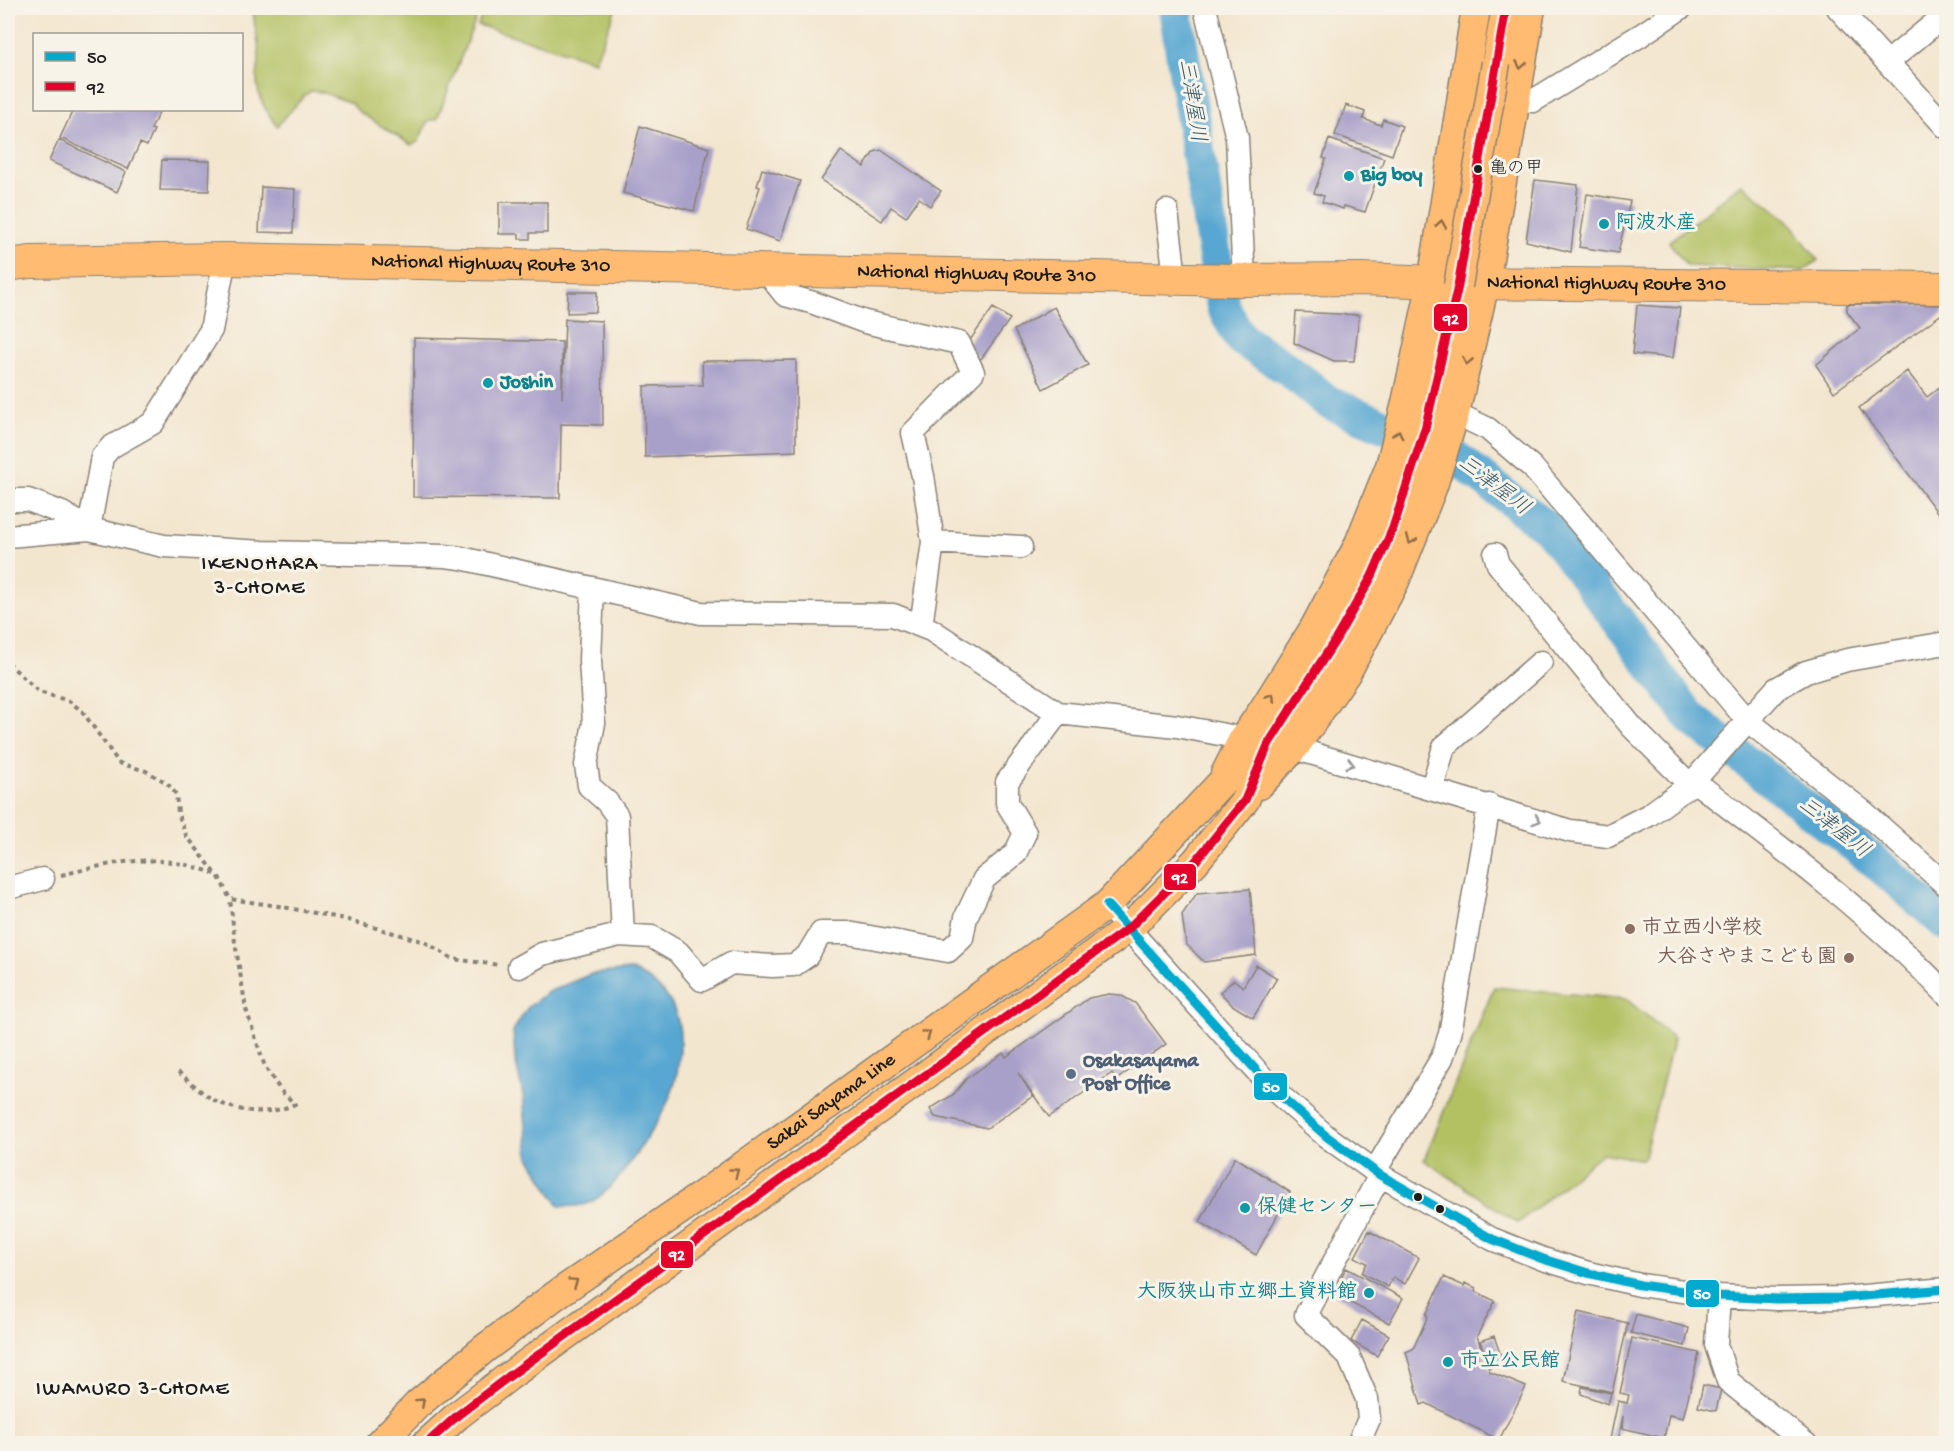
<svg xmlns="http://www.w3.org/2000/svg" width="1954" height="1451" viewBox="0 0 1954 1451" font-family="'Gochi Hand','Klee One',sans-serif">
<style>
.green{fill:#b3c163;stroke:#686e40;stroke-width:1.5}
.water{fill:#59a7d2;stroke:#3a6277;stroke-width:1.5}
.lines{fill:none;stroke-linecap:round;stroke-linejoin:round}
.river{stroke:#59a7d2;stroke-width:34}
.building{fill:#a9a0c9}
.minor-casing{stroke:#888176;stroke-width:25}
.major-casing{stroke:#888176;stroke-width:31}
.highway-casing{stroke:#888176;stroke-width:34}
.path{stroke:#888176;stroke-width:4;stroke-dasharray:4.5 4.5;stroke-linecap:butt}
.minor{stroke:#fff;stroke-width:22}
.major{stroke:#ffbb71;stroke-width:28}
.highway{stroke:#ffbb71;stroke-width:32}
.major-bridge-casing{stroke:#888176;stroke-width:31;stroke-linecap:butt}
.major-bridge{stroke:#ffbb71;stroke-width:28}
.bus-1-casing{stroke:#f7f3e8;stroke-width:14}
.bus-2-casing{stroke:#f7f3e8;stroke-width:14}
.bus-1{stroke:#00a9ce;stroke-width:9}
.bus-2{stroke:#e4002b;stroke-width:9}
.oneway{stroke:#8e6c46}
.oneway2{stroke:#999}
.bus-dot{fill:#1c1c1c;stroke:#f7f3e8;stroke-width:2}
.culture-dot{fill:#0f9aa8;stroke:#f7f3e8;stroke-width:2}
.education-dot{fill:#8d6e63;stroke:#f7f3e8;stroke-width:2}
.service-dot{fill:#5c6f8a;stroke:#f7f3e8;stroke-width:2}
.labels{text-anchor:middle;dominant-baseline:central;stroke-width:6;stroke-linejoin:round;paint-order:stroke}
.bus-label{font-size:18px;fill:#1c1c1c;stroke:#f7f3e8;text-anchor:start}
.culture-label{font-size:20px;font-weight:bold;fill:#0d838f;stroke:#f7f3e8;text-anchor:start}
.street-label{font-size:20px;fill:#1c1c1c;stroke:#f7f3e8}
.education-label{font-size:20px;font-weight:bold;fill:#785e54;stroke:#f7f3e8;text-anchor:start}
.service-label{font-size:20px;font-weight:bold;fill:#4e5e75;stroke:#f7f3e8;text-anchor:start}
.water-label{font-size:21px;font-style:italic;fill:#375b6e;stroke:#f7f3e8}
.neighbourhood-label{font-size:21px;letter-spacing:1.5px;fill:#1c1c1c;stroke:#f7f3e8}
.line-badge{stroke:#f7f3e8;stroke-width:2}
.badge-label{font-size:16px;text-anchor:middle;font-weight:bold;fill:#fff}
</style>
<rect width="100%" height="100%" fill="#f7f3e8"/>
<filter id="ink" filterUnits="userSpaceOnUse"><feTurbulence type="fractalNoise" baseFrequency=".0167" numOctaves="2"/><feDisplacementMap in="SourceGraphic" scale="12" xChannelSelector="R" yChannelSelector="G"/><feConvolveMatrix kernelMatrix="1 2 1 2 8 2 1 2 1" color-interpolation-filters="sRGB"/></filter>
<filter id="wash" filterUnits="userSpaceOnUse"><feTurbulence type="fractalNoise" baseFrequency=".008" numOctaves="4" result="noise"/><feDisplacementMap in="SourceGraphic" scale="24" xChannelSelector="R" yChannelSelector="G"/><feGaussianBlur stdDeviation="1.35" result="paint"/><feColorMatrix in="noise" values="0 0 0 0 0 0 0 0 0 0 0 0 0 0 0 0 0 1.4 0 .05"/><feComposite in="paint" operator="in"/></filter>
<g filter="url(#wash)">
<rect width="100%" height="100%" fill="#f3e6cf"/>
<!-- green -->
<path class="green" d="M253,8L331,9L480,8L437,119L428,121L418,142L411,145L359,112L351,103L322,92L311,91L304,96L277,126C266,112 257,97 257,79C257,71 260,63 259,55C259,38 253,24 253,8Z
M484,8H616L595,61L478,25Z
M1741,184L1788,220L1818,260L1803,271L1687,266L1669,242Z
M1494,987L1626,999L1674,1038L1643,1160L1602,1153L1518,1223L1424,1160Z"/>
<!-- water -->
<path class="water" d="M630,970C674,988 686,1021 678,1066C677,1073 676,1082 673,1089C666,1109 654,1127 642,1145C629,1165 615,1186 595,1200C585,1207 571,1207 559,1206L529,1157L523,1095L515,1059L513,1031L528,1007L548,992L591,974Z"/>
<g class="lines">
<!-- river -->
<path class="river" d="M1175,8L1223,307L1241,339L1289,370L1328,402L1454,456L1551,531L1691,718L1878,864L1946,924"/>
</g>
<g id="blocks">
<!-- building -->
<path class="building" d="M1346,105L1365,112L1363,119L1381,125L1383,119L1402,126L1392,155L1335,135Z
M73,110H160L151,129L154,130L147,146L140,143L128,169L60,138Z
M640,126L709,148L694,211L623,193Z
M1329,139L1384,158L1365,212L1344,206L1343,209L1322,202L1324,196L1314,193L1326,159L1323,158Z
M59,140L126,172L117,192L49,161Z
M881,150L941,191L930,206L919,198L906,217L891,207L882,221L821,180L841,151L864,167L874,152Z
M162,160L210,161L209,191L160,190Z
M762,169L800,181L780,241L746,229L760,187L757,186Z
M1535,180L1578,185L1571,252L1526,241Z
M261,187L295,189L293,233L259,232Z
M1587,194L1630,201L1618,253L1579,247Z
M499,202H547V233H530V239H519V234H499Z
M568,292H597L596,312L567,313Z
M1847,304L1942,305L1943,313L1834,392L1816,365L1860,328L1847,311Z
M1637,305L1680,308L1673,358L1632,354Z
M1054,307L1088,365L1043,389L1014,330Z
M993,308L1010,319L981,359L965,347Z
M1296,312L1359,315L1354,361H1334L1294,343Z
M565,319L602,321L603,425L561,424L560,498L413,497L414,338L562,342V398Z
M796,360V451L645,457L644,386L703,385L702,361Z
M1907,371L1927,397L1946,382V524L1859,408Z
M1250,889L1256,955L1204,962L1186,944L1182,915L1197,893Z
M1256,965L1277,978L1253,1018L1232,1005L1220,992L1234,980L1243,987Z
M1109,994L1120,995L1135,1003L1166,1044L1116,1080L1112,1073L1049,1117L1018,1073L1033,1096L987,1128L935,1117L930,1109L954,1094L966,1079L1003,1053L1006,1057L1089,998Z
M1235,1157L1290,1192L1256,1255L1200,1222Z
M1369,1231L1419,1258L1405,1284L1393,1277L1388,1287L1362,1273L1367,1263L1355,1257Z
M1346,1268L1403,1298L1389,1323L1333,1294Z
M1444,1277L1464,1286L1465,1283L1476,1288L1475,1291L1495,1301L1477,1336L1490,1372L1526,1387L1499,1440L1426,1403L1421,1405L1406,1352L1413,1349L1428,1316L1426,1315Z
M1578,1312L1628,1323L1612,1392L1563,1381Z
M1636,1314L1689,1328L1685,1346L1631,1333Z
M1362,1320L1389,1335L1377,1356L1351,1341Z
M1494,1336L1503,1362L1490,1367L1480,1341Z
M1632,1338L1699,1353L1683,1418L1669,1415L1664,1438L1622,1428L1623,1416L1618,1441L1610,1439L1618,1401L1627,1403L1629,1395L1620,1393Z
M1703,1385L1721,1389L1716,1411L1698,1407Z
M1582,1387L1611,1393L1608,1404L1581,1394Z"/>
</g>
</g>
<g filter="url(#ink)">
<use href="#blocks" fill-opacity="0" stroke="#888176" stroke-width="1.5"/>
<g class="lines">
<!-- minor casing -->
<g class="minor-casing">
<path id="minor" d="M1205,8L1237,138L1244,280
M1838,8L1946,127
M1888,62L1946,14
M1515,99L1533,101L1641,35L1681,8
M1167,211L1175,278
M765,270L785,295L814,303L865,322L959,343L973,372L913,433L923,476L933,542L921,626
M1455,413L1488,429L1532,467L1748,721L1865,813L1946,885
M8,500H28L62,513L89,529
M89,529L102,457L111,447L153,423L211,330L225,259
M8,536L89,529L164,546L262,552L445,556L461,558L701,613L893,615L931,630L1058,713L1177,726L1294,748L1570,831L1608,836L1649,815L1690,785L1776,689L1806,672L1847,660L1946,643
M933,542L1021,547
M1495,554L1498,564L1632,727L1690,785
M593,589L590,660L594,723L586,765L589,786L607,802L617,816L623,935
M1694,781C1782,848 1870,914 1946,994
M1432,788L1444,747L1541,662
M8,888L43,879
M1107,905L1274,1090L1326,1136L1380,1175L1492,1239L1543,1259L1588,1273L1640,1285L1719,1296L1777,1299L1841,1298L1946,1289
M519,967L542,954L619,935L652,937L678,952L702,980L731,963L772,966L794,965L807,956L821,933H848L948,951L962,938L966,917L984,879L1015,854L1025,833L1007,803V782L1058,713
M1375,1171L1442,1058L1450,1034L1489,805
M1719,1296L1716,1345L1728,1381L1806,1444
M1358,1444L1369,1419L1367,1399L1349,1357L1306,1315L1380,1175"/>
</g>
<!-- major casing -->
<g class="major-casing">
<g id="major">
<path d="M1496,63L1506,8"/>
<path d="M1225,774L1243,739L1263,710L1313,630L1358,546L1390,466L1406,403L1432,282L1476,8"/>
<path d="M1259,785L1294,748L1347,672L1395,581L1433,486L1455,413L1485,283L1531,8"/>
<path id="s1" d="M379,1444L418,1404L484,1349L556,1295L705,1193L1107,905L1221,783L1265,746"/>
<path d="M426,1444L458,1415L508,1377L1129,928L1195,862L1245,800L1269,743L1336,639L1372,576L1393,528L1425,429L1458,286"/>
</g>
</g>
<!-- highway casing -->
<g class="highway-casing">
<g id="highway">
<path id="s2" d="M8,265L30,262L225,259L1236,280L1362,279L1460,283L1946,288"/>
</g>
</g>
<!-- path -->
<path class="path" d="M8,663L39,692L69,701L82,711L119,763L146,771L167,783L176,794L178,813L186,835L217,875
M61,875C121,861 158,851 218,875L230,899L278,906L345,919L425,942L453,959L499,965
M178,1072C189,1080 200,1092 212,1099C238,1113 269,1116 295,1104L281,1091L265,1067L246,1009L235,942L230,899"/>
<!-- minor -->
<use href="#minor" class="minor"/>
<!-- major -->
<use href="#major" class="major"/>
<!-- highway -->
<use href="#highway" class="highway"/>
<!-- major-bridge casing -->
<g class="major-bridge-casing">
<path id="major-bridge" d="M1458,286L1496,63"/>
</g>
<!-- major-bridge -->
<use href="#major-bridge" class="major-bridge"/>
<!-- bus-1 casing -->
<g class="bus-1-casing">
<path id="bus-1" d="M1107,905L1274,1090L1326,1136L1380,1175L1492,1239L1543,1259L1588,1273L1640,1285L1719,1296L1777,1299L1841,1298L1946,1289"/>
</g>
<!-- bus-2 casing -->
<g class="bus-2-casing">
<path id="bus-2" d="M426,1444L458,1415L508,1377L1129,928L1195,862L1245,800L1269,743L1336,639L1372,576L1393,528L1425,429L1458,286L1506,8"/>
</g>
<!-- bus-1 -->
<use href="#bus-1" class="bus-1"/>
<!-- bus-2 -->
<use href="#bus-2" class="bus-2"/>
</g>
<!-- one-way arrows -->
<defs><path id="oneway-chevron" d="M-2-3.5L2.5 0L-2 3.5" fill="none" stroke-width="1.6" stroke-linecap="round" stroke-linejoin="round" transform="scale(1.5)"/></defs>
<g class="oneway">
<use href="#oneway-chevron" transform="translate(1521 65) rotate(100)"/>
<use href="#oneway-chevron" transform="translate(1441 224) rotate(-81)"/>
<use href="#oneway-chevron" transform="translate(1467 361) rotate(103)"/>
<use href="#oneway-chevron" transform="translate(1398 434) rotate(-75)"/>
<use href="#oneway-chevron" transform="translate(1411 540) rotate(112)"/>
<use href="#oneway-chevron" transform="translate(1271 697) rotate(-58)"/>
<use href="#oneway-chevron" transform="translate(927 1034) rotate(-36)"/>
<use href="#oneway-chevron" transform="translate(735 1172) rotate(-36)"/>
<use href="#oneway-chevron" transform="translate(574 1282) rotate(-34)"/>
<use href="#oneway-chevron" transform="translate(421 1402) rotate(-42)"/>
</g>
<g class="oneway2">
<use href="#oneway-chevron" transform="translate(1350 764) rotate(16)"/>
<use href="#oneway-chevron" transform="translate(1537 820) rotate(18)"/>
</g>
</g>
<!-- markers -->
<g class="bus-dot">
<circle cx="1478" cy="169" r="5"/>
<circle cx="1418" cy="1197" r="5"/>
<circle cx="1440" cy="1209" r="5"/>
</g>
<g class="culture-dot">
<circle cx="1349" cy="176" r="6"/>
<circle cx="1604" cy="224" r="6"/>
<circle cx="488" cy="383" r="6"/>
<circle cx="1245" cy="1208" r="6"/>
<circle cx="1369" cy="1293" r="6"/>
<circle cx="1448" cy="1362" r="6"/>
</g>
<g class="education-dot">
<circle cx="1630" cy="929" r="6"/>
<circle cx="1849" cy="958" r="6"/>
</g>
<circle class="service-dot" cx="1071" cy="1074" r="6"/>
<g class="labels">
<!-- bus labels -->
<g class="bus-label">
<text x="1489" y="169">亀の甲</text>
</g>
<!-- culture labels -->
<g class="culture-label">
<text x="1361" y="176">Big boy</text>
<text x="1616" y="224">阿波水産</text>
<text x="500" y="383">Joshin</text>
<text x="1257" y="1208">保健センター</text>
<text x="1357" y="1293" text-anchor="end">大阪狭山市立郷土資料館</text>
<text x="1460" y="1362">市立公民館</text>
</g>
<!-- street labels -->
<g class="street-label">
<text stroke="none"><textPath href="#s2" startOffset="483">National Highway Route 310</textPath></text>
<text stroke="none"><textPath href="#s2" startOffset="969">National Highway Route 310</textPath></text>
<text stroke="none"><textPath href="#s2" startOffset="1599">National Highway Route 310</textPath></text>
<text stroke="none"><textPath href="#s1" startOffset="568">Sakai Sayama Line</textPath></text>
</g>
<!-- education labels -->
<g class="education-label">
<text x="1642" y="929">市立西小学校</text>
<text x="1837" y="958" text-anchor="end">大谷さやまこども園</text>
</g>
<!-- service labels -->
<g class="service-label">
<text x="1083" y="1062">Osakasayama<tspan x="1083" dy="23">Post Office</tspan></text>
</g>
<!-- water labels -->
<g class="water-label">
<text transform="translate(1190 101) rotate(81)">三津屋川</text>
<text transform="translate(1493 487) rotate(37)">三津屋川</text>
<text transform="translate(1833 829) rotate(38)">三津屋川</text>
</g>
<!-- neighbourhood labels -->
<g class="neighbourhood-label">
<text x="260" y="565">IKENOHARA<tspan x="260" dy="24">3-CHOME</tspan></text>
<text x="133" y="1390">IWAMURO 3-CHOME</text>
</g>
</g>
<g class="line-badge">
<rect x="1433" y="303" width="35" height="29" rx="6" fill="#e4002b"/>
<rect x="1163" y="863" width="34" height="28" rx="6" fill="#e4002b"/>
<rect x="1253" y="1072" width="35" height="29" rx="6" fill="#00a9ce"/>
<rect x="660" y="1240" width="34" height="29" rx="6" fill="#e4002b"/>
<rect x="1685" y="1279" width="35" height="29" rx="6" fill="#00a9ce"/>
</g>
<g class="badge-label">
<text x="1451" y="324">92</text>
<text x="1180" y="883">92</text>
<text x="1271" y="1092">50</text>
<text x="677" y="1260">92</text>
<text x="1702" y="1299">50</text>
</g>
<!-- margin -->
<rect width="1954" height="1451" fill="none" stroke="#f7f3e8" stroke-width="30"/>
<!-- legend -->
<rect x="33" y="33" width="210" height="78" fill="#f7f3e8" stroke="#9f9d96" stroke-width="1.5"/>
<rect x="45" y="52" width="30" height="9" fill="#00a9ce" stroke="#9f9d96" stroke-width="1.5"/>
<text x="87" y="63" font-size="18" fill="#1c1c1c">50</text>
<rect x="45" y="82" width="30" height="9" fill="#e4002b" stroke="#9f9d96" stroke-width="1.5"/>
<text x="87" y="93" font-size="18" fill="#1c1c1c">92</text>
</svg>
